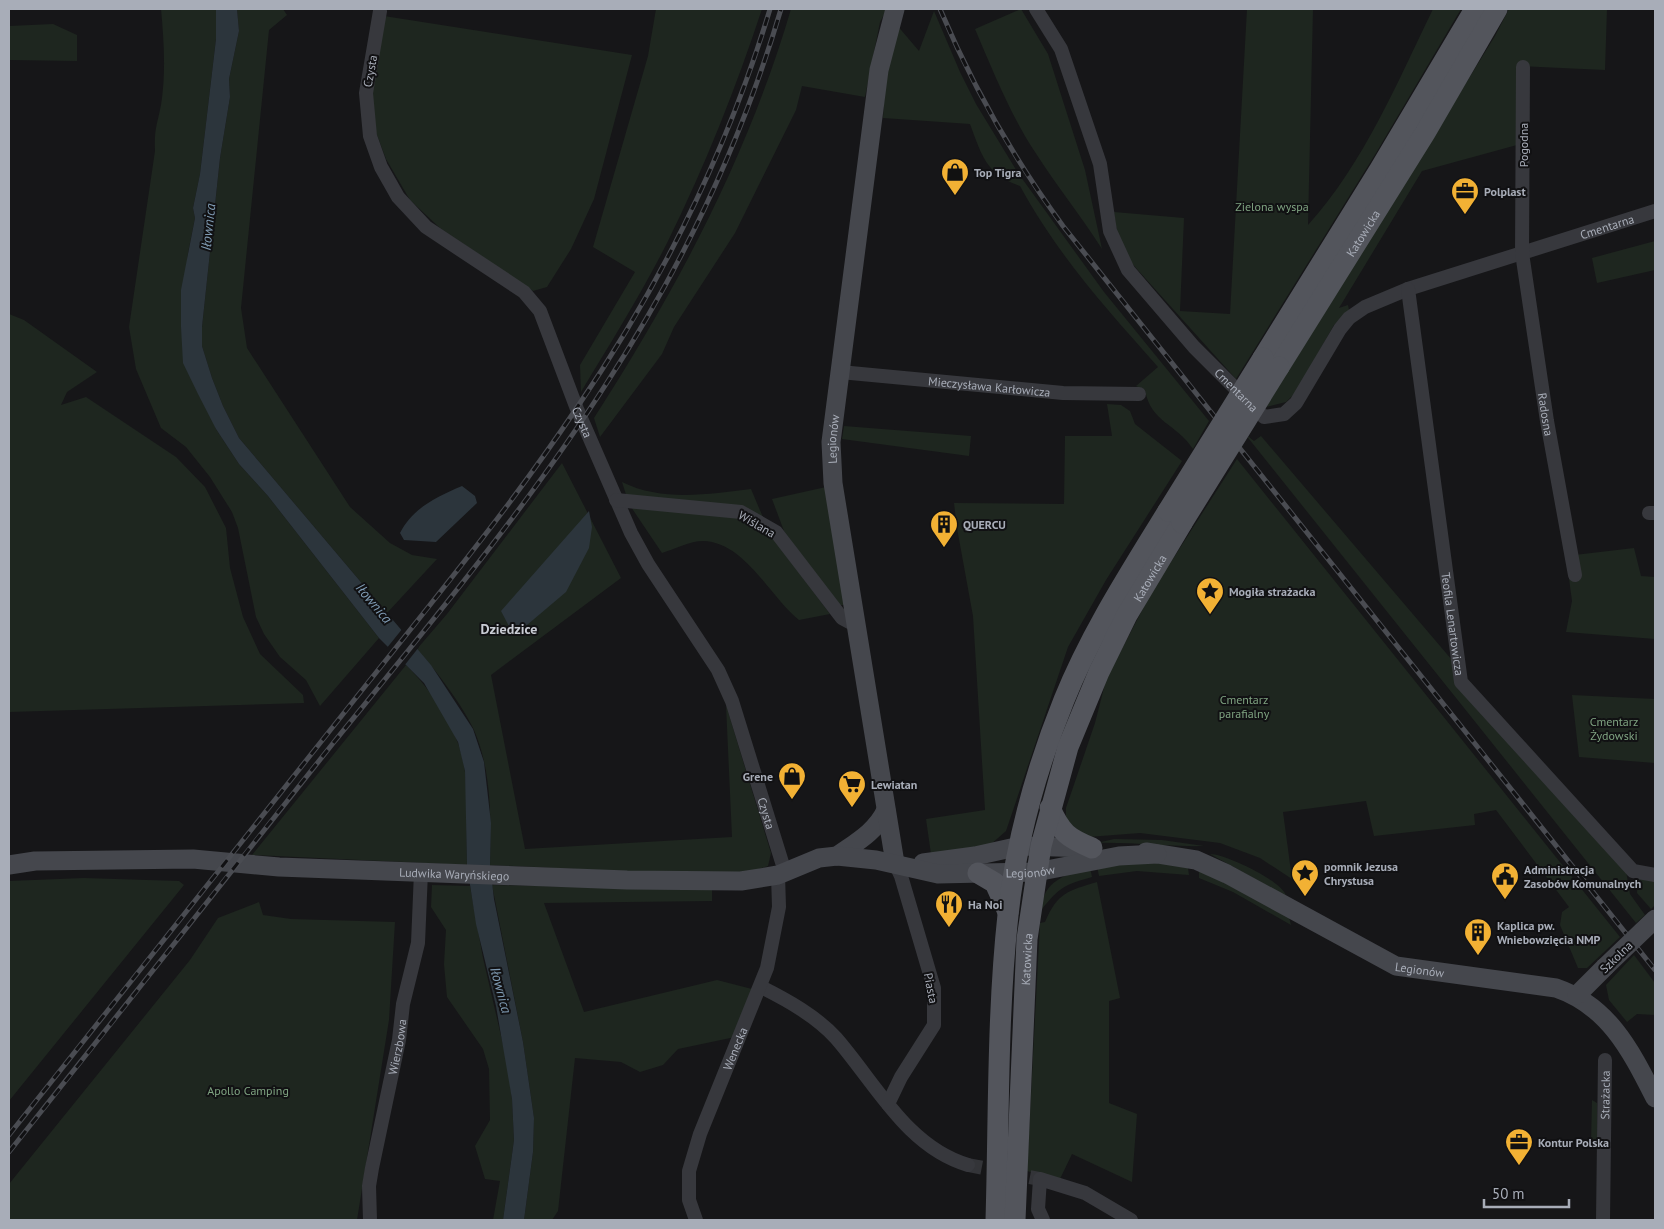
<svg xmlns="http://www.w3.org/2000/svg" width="1664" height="1229" viewBox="0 0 1664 1229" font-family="'PT Sans',sans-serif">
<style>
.green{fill:#1e261f}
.water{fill:#2c353c}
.pier{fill:#161618}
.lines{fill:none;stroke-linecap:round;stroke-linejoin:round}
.street-tunnel{stroke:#333438;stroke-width:14;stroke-dasharray:14 7;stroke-linecap:butt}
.street{stroke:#37383d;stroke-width:14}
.secondary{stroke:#45474d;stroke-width:19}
.primary{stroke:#53555c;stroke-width:21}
.rail-casing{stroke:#4a4c52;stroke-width:5}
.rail{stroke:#111113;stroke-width:3;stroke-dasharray:9;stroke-linecap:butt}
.secondary-bridge{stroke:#45474d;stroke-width:19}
.primary-bridge{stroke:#53555c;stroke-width:21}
.labels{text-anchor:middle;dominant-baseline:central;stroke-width:4;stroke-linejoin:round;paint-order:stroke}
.street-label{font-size:12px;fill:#a8adb8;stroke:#111113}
.poi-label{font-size:12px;font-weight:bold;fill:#a8adb8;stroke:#111113;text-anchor:start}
.park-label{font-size:12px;fill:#7fa381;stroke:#111113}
.water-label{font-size:14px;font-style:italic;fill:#7f9bb3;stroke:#111113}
.neighbourhood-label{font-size:14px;font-weight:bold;fill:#c9ccd4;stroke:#111113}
</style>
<rect width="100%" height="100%" fill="#161618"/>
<!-- green -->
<path class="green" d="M161,9H216V39L200,174L193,208L195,218L188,253L181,327L216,429L239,464L268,496L379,638L320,706L306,680L280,657L264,634L256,617L238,528L232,512L210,477L186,447L161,428L136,369L129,327L155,151C154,130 157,125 161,105C166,74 164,41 161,9Z
M237,9H283L287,15L269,30L241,308L247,348L350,507L390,543L412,555L437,559L387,613L239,438L223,406L212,378L202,346V327L220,158L230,97L229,79L239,31Z
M656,9H762C736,88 705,166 668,241C642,293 611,342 581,392L580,365L635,272L593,247L648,56Z
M791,9H887L880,22L865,97L802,86L796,110L735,233L674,327L662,354L600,437L594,418C678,287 747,158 791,9Z
M1021,9L1048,54L1085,170L1102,249C1081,216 1056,185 1035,152C1010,114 993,71 975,29Z
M1247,9H1313L1308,225C1364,163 1397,83 1433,9H1461L1376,153L1236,379L1127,258L1117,234L1114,212L1184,218L1180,311L1230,314Z
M1509,9H1607L1605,70L1519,66L1517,145L1422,171L1339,308L1348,305L1349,310L1334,325L1296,392L1286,402L1266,407L1495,36Z
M934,11L960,72L976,104L1018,173L1104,292L1209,421L1193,449C1176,423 1151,423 1145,390L1136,386L1158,367C1105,307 1059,257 1020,186C986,174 982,156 970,124L883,118L886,71L896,24L919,51Z
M384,16L632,55L594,199L571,249L547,287L533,291L440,228L410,200L386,159L374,127L372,89Z
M53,24L77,35V61L9,60V26Z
M1655,241V270L1597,283L1592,258Z
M9,314L24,320L97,372L67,392L61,405L86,397L176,457L205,487L226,528L230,568L243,617L260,654L303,695L304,703L9,712Z
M1107,404L1121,405L1130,411L1135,424L1182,461L1106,580L1068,647L1006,831L990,845L931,854L926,819L985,810L973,616L957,528L954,503L1064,504L1065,436H1112Z
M844,426L971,436L969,456L842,439Z
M1245,434L1254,441L1261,436L1452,660L1626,871L1630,894L1645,915L1636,923Z
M1237,459L1620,937L1587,968H1578L1560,925L1562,912L1569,907L1496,810L1474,814L1475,825L1374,836L1366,801L1283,812L1292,879L1260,858L1220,843L1140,833L1088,837L1066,821V808L1095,723L1106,680L1151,593Z
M562,463L621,578L491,675L525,849L732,837L726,705L771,853L768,866L749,872L708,875L490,865C491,821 492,771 474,730C463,706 435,669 417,649L447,614Z
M622,482C662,502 709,494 751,489L770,534L830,614L799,620C770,597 745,542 703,541C690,541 675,549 662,553L629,504Z
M826,487L846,605H840L834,600L784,531L772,499Z
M1634,548L1641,576L1655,577V639L1566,632L1572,601L1566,556Z
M406,665C434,693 460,731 465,772C468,802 466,834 467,865L252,855Z
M1572,695L1655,699V763L1579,757Z
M1114,839L1162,840L1204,846C1168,847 1133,842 1097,843Z
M1210,854C1225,854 1283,881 1286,896Z
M1152,861L1188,868L1189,875L1137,871L1099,876L1097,866Z
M1090,867L1092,877C1064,885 1060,887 1042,909C1042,881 1067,874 1090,867Z
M1202,871L1289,917L1291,925L1233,892L1199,878V872Z
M84,878L179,881L184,885L9,1101V881Z
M1638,878L1655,882V905L1651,909L1637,893Z
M1097,882L1120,998L1109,1001V1103L1137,1114L1132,1182L1072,1154L1059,1181L1027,1171L1040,923L1045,922C1058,892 1068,891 1097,882Z
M432,885L470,886L483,958L508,1066L512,1099L514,1140L503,1220H493L500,1181L485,1179L475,1146L490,1120L489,1069L483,1049L447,997L444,964L446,930L431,907Z
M492,885L712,890V901L544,903L584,1012L717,980L752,989L735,1037L678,1049L663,1065L640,1072L621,1062L575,1058L558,1211L552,1220H524L533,1152L534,1118L523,1042Z
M259,902L263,915L291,919L395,922L389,1020L357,1220H9V1184L190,960L218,918Z
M1634,955L1655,983V1015L1637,1014L1627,1022L1609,1000L1606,985Z
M1592,1100L1597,1103V1144L1591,1142Z"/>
<!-- water -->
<path class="water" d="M216,9H237L239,31L229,79L230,97L220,158L202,327V346L212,378L223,406L239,438L431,665L473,729L484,762L491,823L490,865L494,899L523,1042L534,1118L533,1152L524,1220H503L514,1140L512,1099L496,1006L476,924L467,865L465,771L458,742L424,683L379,638L268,496L239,464L216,429L198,394L183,363L181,327V290L195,218L193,208L200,174L216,39Z
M462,486L475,496L477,503L436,542L404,540L400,533C413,508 436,497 462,486Z
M589,511L592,527L589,548L566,592L514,636L501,611Z"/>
<!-- pier -->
<path class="pier" d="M403,628L419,647L404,666L386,649Z"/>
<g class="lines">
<!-- street-tunnel -->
<path class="street-tunnel" d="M968,1165L1040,1179"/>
<!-- street -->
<g class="street">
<path id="s1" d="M1036,9L1061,49L1100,164L1110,231L1128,270L1194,347L1264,417L1284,414L1296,403L1340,329L1349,318L1365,307L1408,289L1655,211"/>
<path id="s2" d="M380,11L366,93L370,136L381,167L398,197L426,227L524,292L540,311L577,409L631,533L648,564L718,670L732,701L785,872"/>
<path id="s3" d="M1523,67L1522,253L1547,421L1575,575"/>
<path id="s4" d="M1408,289L1461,682L1633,871L1655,875"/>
<path id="s5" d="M840,372L1063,393L1139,394"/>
<path d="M616,500L741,512L776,532L842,618L857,626"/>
<path d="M1649,513H1655"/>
<path d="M761,987C787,1000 816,1016 836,1038C876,1084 907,1147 968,1165"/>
<path d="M888,1104L901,1077L934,1025V988L901,876L895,863"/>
<path id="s6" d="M370,1220L369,1186L372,1168L399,1040L403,1004L418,943L421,872"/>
<path id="s7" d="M696,1220L689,1200V1171L700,1134L767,968L779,907L778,875"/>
<path d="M1043,1220L1038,1209L1040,1179L1085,1193L1131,1220"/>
<path id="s8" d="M1603,1220L1605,1060"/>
</g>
<!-- secondary -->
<g class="secondary">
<path id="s9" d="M1146,852L1196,860L1227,874L1396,966L1556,988C1609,1006 1631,1051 1655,1098"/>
<path d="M837,856C855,843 876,832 886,810"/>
<path id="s10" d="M895,863L833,483L831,442L879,70L895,9"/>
<path d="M923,863L975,856L1020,846L1092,848"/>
<path id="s11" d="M9,865L35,861L193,859L279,867L627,880L741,881L778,875L819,858L837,856L876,860L938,874L1036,872L1119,856L1157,854"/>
<path d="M1577,995L1605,967"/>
</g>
<!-- primary -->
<g class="primary">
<path d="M1263,358L1380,169L1475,9"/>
<path id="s12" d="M1279,367L1425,133L1497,9"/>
<path d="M1050,808C1061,833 1068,838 1092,848"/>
<path d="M978,873L995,883L1008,912"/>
<path d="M996,1220C999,1119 997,1016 1008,915C1016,842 1037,767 1064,700C1091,633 1130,573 1168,511"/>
<path id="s13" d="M1015,1220L1027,939L1041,846L1068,747L1099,672L1127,615L1182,523"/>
</g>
<!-- rail casing -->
<g class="rail-casing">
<path id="rail" d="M940,9C973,87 1013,158 1063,226L1655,970
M9,1135C123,991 237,848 351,704C428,607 507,512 576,409C660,286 727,152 770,9
M9,1152C118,1016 225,878 334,742C429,625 527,508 608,381C683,265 742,141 781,9"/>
</g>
<!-- rail -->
<use href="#rail" class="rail"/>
<!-- secondary-bridge -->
<path class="secondary-bridge" d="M1605,967L1655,919"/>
<!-- primary-bridge -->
<path class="primary-bridge" d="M1168,511L1263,358
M1182,523L1279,367"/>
</g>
<!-- icons -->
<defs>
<g id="shop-pin" transform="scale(1.4375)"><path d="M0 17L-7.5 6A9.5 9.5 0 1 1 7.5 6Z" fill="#f2b134" stroke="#111113"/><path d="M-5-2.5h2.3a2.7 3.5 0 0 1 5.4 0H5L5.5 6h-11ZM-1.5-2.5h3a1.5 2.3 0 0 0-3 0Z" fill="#111"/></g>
<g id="office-pin" transform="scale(1.4375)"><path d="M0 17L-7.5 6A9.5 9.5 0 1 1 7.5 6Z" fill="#f2b134" stroke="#111113"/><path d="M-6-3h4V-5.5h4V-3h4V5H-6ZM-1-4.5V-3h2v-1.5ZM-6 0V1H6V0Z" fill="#111"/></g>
<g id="building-pin" transform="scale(1.4375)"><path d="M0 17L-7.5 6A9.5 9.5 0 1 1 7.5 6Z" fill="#f2b134" stroke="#111113"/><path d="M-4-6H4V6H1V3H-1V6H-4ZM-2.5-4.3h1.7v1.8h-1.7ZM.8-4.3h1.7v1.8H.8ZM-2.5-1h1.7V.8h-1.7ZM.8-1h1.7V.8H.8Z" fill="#111"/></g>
<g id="sight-pin" transform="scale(1.4375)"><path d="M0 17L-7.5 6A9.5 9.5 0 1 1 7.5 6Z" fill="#f2b134" stroke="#111113"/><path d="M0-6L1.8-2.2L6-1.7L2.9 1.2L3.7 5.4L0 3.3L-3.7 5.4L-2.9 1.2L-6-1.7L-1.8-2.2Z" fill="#111"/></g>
<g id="supermarket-pin" transform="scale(1.4375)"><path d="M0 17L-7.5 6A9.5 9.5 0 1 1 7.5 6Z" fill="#f2b134" stroke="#111113"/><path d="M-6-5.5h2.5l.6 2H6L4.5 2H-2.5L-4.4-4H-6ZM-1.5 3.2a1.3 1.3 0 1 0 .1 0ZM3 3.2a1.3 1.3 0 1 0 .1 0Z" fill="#111"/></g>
<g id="civic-pin" transform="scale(1.4375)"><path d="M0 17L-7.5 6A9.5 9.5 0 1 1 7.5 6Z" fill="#f2b134" stroke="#111113"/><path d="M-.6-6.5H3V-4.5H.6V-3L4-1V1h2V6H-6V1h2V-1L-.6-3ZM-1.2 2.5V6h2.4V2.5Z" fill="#111"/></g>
<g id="restaurant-pin" transform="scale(1.4375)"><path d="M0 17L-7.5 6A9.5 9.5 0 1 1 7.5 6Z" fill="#f2b134" stroke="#111113"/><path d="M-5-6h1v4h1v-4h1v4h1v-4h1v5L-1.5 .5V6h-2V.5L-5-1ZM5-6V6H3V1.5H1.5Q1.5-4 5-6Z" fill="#111"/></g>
</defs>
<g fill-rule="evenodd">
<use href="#shop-pin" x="955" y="172"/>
<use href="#office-pin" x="1465" y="191"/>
<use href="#building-pin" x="944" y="524"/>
<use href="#sight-pin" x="1210" y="591"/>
<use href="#shop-pin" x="792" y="776"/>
<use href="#supermarket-pin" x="852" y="784"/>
<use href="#sight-pin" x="1305" y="873"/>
<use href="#civic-pin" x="1505" y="876"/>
<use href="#restaurant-pin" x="949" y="904"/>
<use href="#building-pin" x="1478" y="932"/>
<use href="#office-pin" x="1519" y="1142"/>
</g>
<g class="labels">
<!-- street labels -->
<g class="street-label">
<text transform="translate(370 71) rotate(-80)">Czysta</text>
<text transform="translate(1523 145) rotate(-90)">Pogodna</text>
<text stroke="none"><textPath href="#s1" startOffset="891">Cmentarna</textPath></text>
<text stroke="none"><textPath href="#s12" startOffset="158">Katowicka</textPath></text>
<text stroke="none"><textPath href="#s5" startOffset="150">Mieczysława Karłowicza</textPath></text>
<text stroke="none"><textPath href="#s1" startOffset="441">Cmentarna</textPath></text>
<text stroke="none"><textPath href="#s3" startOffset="349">Radosna</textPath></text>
<text stroke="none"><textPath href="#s2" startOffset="496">Czysta</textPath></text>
<text stroke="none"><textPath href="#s10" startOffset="429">Legionów</textPath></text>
<text transform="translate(757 524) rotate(30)">Wiślana</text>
<text stroke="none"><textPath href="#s13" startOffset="666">Katowicka</textPath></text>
<text stroke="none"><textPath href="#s4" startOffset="338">Teofila Lenartowicza</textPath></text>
<text stroke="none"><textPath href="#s2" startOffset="931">Czysta</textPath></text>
<text stroke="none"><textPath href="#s11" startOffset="1028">Legionów</textPath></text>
<text stroke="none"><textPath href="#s11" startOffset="446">Ludwika Waryńskiego</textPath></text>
<text transform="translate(1616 957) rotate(-44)">Szkolna</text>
<text stroke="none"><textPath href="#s13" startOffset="261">Katowicka</textPath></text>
<text stroke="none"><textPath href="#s9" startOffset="301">Legionów</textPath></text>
<text transform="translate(931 988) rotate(79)">Piasta</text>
<text stroke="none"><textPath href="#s6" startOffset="176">Wierzbowa</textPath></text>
<text stroke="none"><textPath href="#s7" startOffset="181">Wenecka</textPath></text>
<text stroke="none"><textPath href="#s8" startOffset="125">Strażacka</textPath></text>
</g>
<!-- poi labels -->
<g class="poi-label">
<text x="974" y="172">Top Tigra</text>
<text x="1484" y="191">Polplast</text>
<text x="963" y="524">QUERCU</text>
<text x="1229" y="591">Mogiła strażacka</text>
<text x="773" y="776" text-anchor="end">Grene</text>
<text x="871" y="784">Lewiatan</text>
<text x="1324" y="866">pomnik Jezusa<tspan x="1324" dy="14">Chrystusa</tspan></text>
<text x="1524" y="869">Administracja<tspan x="1524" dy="14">Zasobów Komunalnych</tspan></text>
<text x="968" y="904">Ha Noi</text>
<text x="1497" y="925">Kaplica pw.<tspan x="1497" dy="14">Wniebowzięcia NMP</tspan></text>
<text x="1538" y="1142">Kontur Polska</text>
</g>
<!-- park labels -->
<g class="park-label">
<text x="1272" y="206">Zielona wyspa</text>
<text x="1244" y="699">Cmentarz<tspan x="1244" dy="14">parafialny</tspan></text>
<text x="1614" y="721">Cmentarz<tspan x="1614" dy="14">Żydowski</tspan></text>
<text x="248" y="1090">Apollo Camping</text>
</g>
<!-- water labels -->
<g class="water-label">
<text transform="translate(208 227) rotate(-84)">Iłownica</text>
<text transform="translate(374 603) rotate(50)">Iłownica</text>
<text transform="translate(501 990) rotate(75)">Iłownica</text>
</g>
<!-- neighbourhood labels -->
<g class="neighbourhood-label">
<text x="509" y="629">Dziedzice</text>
</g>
</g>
<!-- border -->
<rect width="1664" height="1229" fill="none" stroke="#a8adb8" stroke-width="20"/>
<!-- scale -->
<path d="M1484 1199v8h85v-8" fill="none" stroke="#a8adb8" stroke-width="2.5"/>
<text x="1492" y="1199" font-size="15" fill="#a8adb8" stroke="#111113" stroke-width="4" paint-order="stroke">50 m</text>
</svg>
